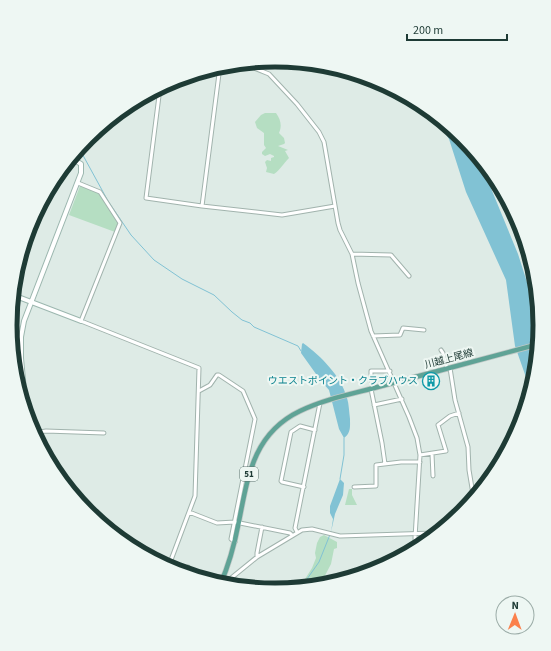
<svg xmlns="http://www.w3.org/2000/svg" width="551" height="651" viewBox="0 0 551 651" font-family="'Source Sans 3','Noto Sans JP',sans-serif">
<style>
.green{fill:#b5dec2}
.water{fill:#81c2d4}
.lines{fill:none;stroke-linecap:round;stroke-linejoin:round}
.stream{stroke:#81c2d4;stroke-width:1}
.street-casing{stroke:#a1b3ad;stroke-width:5}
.secondary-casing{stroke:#9cb7af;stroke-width:6}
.primary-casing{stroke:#c0c8c6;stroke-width:6}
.street{stroke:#fff;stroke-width:3}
.secondary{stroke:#fff;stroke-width:4}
.primary{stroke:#5fa396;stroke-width:4.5}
.primary-bridge-casing{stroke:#c0c8c6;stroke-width:6;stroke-linecap:butt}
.primary-bridge{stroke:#5fa396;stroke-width:4.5}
.labels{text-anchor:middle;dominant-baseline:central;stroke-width:4;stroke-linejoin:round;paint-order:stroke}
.shield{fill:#eef7f3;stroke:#5c736e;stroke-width:1}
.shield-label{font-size:9px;font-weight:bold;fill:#1e3b35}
.street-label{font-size:10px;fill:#1e3b35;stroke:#eef7f3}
.culture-label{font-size:10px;fill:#0d838f;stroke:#eef7f3;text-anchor:end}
.rim{fill:none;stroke:#1e3b35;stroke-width:5}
</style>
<rect width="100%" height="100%" fill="#deebe6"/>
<!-- green -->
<path class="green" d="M265,113H276C281,120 282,126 279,133L284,138L285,143L284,144L278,146L288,150L285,151L289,158C283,164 280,170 274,174L266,172L267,168L265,162L267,160L271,161V158L274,157V156L270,154L265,156L262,154V152L266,148L264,145V133L257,128L255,122L261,115Z
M80,186L99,193L118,223L115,232L69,215Z
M349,489H352V495L357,505H345Z
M324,535L337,542V548L334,549L331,564L319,587L297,589L305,579L312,568L316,558L315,553L317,543L320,537Z
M418,535H434V537L428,542H417Z"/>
<!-- water -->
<path class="water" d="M432,112L463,138L469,145L488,181L518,254L532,298L540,332L536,378L533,388L528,383L515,346L506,280L466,192L449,139Z
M303,343C321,356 341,376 347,398C349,404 349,412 350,419C350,427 351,433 344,438L339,429L329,390L321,381L301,353L302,344Z
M340,479L344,483L343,495L335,514L331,532L333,519L330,513V506Z"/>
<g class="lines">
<!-- stream -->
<path class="stream" d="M79,148L108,201L131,235L154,260L182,279L214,295L232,312L242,320L250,323L254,327L298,346L301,351
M340,479L344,455V438
M300,589L319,562L331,532"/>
<!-- street casing -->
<g class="street-casing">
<path id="street" d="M223,65L254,68L269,74L297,104L319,132L324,142L338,223L340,230L352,254L358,283L371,331L409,417L417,438L420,455L415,538L416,550
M220,66L202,206L282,215L335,206
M160,88L146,198L202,206
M78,183L100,192L120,223L81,321L199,368L195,496L168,568
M352,254L391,255L409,276
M373,336L400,335L403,328L424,330
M441,350L443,353L447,369
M450,368L455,400L468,447L469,470L474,500
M371,389L382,443L385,464
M373,389L371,376V371H390
M199,391L210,385L217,375H219L243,391L255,419L231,539L235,542
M374,405L402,399
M33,433L46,431L104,433
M432,454L433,476
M420,455L446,451L438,425L450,416L459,413
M304,487L282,482L281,481L291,432L300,426L315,430
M354,487L376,486V465L401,462H420
M189,512L217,523L235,522L290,533L292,535
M297,532L295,528L320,403
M257,557V553L262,527
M188,575V567
M223,579H230L257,557L302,530L312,529L340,536L434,533L443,530"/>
</g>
<!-- secondary casing -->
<g class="secondary-casing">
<path id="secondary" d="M13,295L81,321
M26,412L21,358V337L24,321L81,173V164L71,158"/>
</g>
<!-- primary casing -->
<g class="primary-casing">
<path id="primary" d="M438,371L539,344
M220,585C229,565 235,542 239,521C248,475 254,433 300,411C327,398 357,393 385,385"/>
</g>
<!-- street -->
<use href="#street" class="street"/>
<!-- secondary -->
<use href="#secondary" class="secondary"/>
<!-- primary -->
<use href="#primary" class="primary"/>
<!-- primary-bridge casing -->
<g class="primary-bridge-casing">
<path id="primary-bridge" d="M385,385L438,371"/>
</g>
<!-- primary-bridge -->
<use href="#primary-bridge" class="primary-bridge"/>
</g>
<!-- icons -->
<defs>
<g id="building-ring" transform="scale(0.9)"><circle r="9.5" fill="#eef7f3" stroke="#0f9aa8" stroke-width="1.5"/><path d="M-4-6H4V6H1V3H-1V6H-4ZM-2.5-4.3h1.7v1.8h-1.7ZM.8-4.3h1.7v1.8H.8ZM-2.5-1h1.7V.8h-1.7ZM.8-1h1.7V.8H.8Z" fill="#0f9aa8"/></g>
</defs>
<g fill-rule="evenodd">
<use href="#building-ring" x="431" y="381"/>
</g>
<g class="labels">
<!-- shield labels -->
<rect class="shield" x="240" y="467" width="18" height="14" rx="3"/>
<g class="shield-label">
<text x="249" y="474">51</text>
</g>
<!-- street labels -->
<g class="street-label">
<text transform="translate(449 359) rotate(-15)">川越上尾線</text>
</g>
<!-- culture labels -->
<g class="culture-label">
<text x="418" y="381">ウエストポイント・クラブハウス</text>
</g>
</g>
<!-- crop -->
<path d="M0 0H551V651H0ZM17 325a258 258 0 1 1 516 0a258 258 0 1 1-516 0Z" fill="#eef7f3" fill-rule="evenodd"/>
<path class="rim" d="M17 325a258 258 0 1 1 516 0a258 258 0 1 1-516 0Z"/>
<!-- north arrow -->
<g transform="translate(515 615) rotate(1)"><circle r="19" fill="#eef7f3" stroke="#9baca7"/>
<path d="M0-3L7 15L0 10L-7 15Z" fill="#fb814c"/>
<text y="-6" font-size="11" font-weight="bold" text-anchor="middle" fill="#1e3b35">N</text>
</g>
<!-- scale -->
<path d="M407 34v6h100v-6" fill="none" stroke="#1e3b35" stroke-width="2"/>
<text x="413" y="34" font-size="12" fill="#1e3b35" stroke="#eef7f3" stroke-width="3" paint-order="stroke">200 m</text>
</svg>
